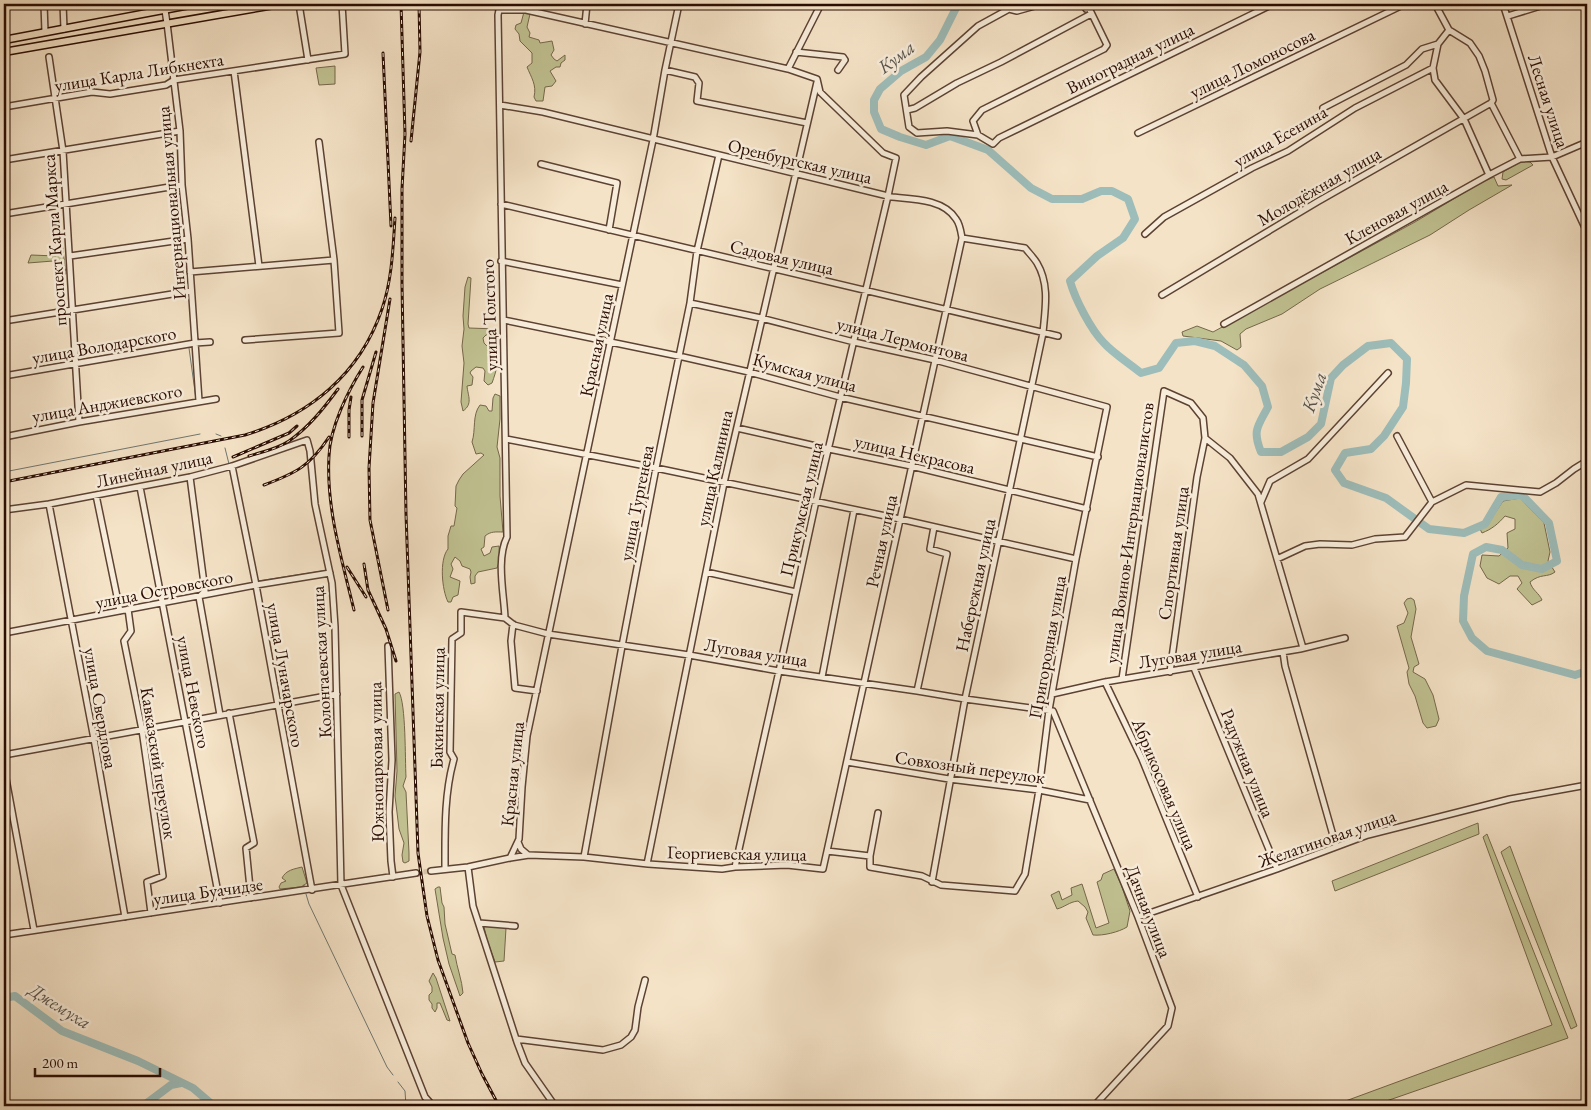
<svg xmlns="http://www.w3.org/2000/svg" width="1591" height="1110" viewBox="0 0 1591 1110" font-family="'EB Garamond',serif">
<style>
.green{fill:#c1c292;stroke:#75674a}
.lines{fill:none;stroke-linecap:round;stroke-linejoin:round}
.stream{stroke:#6f7670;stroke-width:1}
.river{stroke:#9dbdba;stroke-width:8}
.minor-tunnel{stroke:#d6c3a9;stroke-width:5;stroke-dasharray:5 2.5;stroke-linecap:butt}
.minor-casing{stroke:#5c4233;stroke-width:8}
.major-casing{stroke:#290c02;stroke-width:9}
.minor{stroke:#f8eddb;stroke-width:5}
.major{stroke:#f5e3c7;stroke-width:6}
.rail-casing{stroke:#290c02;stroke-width:3}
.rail{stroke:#f8eddb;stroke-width:1;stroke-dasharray:4;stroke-linecap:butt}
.labels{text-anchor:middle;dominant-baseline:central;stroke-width:5;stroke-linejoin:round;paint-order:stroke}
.street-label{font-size:18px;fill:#290c02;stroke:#f8eddb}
.water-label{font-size:19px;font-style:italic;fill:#57534c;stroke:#f8eddb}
</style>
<rect width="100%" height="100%" fill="#f5e3c7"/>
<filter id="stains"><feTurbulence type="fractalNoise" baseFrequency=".004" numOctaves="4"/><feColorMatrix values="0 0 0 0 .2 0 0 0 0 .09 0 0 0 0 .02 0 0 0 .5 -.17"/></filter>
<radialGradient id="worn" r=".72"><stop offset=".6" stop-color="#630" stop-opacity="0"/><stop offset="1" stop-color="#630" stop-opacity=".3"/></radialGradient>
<!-- green -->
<path class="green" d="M524,12L530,14L527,27L530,33L529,37L539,40L540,43L552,41L554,50L551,55L554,59L557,61L565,55V60L561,63L560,67H556L550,71L556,81L552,86L545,87L543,101H536L534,97C537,85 531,77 527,67L532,63V53L520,41L519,34L515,29L516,25L521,23Z
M335,66V84L319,85L316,68Z
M1522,161L1530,162L1533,165L1506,180L1502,179L1503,172Z
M1494,177L1498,186L1512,185L1469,210L1430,235L1320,289L1282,314L1246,329L1240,334L1241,347L1237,350L1221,341L1183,336L1182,332L1197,326L1213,332L1415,222L1482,182Z
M62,242L66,274L59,275L58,267L53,261L28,263L31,255L56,256L57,244Z
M468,277L471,278L468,324L469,328L497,329L496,333L486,335L483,338L484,343L487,346L496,345C501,356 496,372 492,383L488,385L484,381L485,371L483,368L476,367L471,371L470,373L473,377L472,385L467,386C468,396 473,404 463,411L461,402L464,363L462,346L464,329L463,316L465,287Z
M495,394L500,396V419L497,447L500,458V496L503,532C496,532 491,531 485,536L484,547L481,549L484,556L490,553L492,547L499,546L500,560L497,568L478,572L475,576V583L471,584L470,577L471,572L470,569L462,566L460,561L455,557L451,564L453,569L450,577L460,581L458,595L453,597L451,602H448C442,590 439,560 448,549V536L451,526H454L457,508L455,506L456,486L459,480L463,474L484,455L481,453L476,454L472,442C476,430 472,415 480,405L486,406L489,411H492L493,398Z
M1520,498L1544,523L1550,552L1548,561L1555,572C1547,578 1541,573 1530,582C1532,590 1539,593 1542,600L1532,605L1517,589L1522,583L1518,576H1510L1499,584L1487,578L1480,566L1482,555L1499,556L1508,548L1507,533L1515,529V519L1505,516C1498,524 1492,529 1482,533L1480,529L1489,522L1503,501Z
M1411,598L1414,600L1416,609L1411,637L1419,664L1414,667L1413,672L1425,679L1433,695L1439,719L1436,726L1427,728L1423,723L1415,696L1409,684L1407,672L1409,668L1397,626L1404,623L1408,613L1404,603L1407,599Z
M399,692C406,704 405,759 406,777L403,786L406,792L409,853V861L405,863L403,862L402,855L404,843L399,829L395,796L397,771L395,694Z
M1478,823L1479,834L1335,891L1332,881Z
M1487,834L1568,1038L1372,1106H1332L1552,1025L1483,837Z
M1510,846L1577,1026L1571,1029L1501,852Z
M302,867L307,883L301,887L280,889L279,887L281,883L286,881L282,878C286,870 294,869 302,867Z
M1114,869L1121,884L1130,911L1127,927C1119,932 1103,936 1093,935L1086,918L1088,912L1085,907L1078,901C1069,902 1065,907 1057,909L1051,895L1059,891L1062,900L1072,895L1071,888L1082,884L1096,928L1109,923L1097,882L1101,880L1103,874Z
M438,887H440L442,903L444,907L445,924L452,954L455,955C457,968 462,980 463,993L460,996L449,964L443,938L435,889Z
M486,925L504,926L506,928L504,961L495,962L487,940L484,927Z
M433,973L436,978L450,1021L447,1020L440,1003H437V1008L435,1012L432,1008V1004L429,1000V995L432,992V987L429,981Z"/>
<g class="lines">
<!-- stream -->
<path class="stream" d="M189,348L196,399
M216,434L221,436
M225,448L229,464
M4,472L200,434
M258,581L322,571
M304,885V887
M306,894L309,904L387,1067L393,1075
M398,1082L405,1091L406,1106"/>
<!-- river -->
<path class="river" d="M958,4L940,40L926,57L901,71L880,89L874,100V112L881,129L900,137L926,145L950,136L988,150L1031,188L1052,199H1082L1101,191H1112L1128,199L1135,219L1123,238L1097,256L1070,281C1075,299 1091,330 1104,343C1114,354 1129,363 1141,373L1159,368L1176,343L1195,341L1215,346L1244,365L1262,386L1268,407C1258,426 1252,430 1261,452H1281L1308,437L1321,424L1331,378L1343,365L1368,346L1391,343L1407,359L1406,383L1403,407L1384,436L1371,449L1345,453L1335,470L1344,483L1386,498L1429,529L1464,533L1485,524L1501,497L1522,495L1549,523L1557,561L1542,569L1522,565L1502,550L1486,547L1473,554L1464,596L1463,621L1472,638L1487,651L1575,675L1587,671
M4,998L15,996L62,1031L138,1061L193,1088L214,1106
M143,1106L171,1085L181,1083"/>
<!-- minor-tunnel -->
<path class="minor-tunnel" d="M416,873L431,871"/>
<!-- minor casing -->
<g class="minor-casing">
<path id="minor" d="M44,4L45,32
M63,4L64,29
M164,4L167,23L180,131L182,185L188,239L199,401
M299,4L308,60
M1042,4L1017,11L1009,9L978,26L921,77L904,95L909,127L917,133L947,131L978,135L993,144L999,138L1273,4
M1435,4L1449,30L1470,43L1479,56L1485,71L1493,100L1491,103L1520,159
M1503,4L1552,157L1587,232
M1086,9L1096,4
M1508,16L1547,4
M585,24L587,4
M1449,30L1438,44L1433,68L1435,80L1464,119L1489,175
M796,52L843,57L845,60L838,70
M49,57L63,151L79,422
M788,69L821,4
M665,70L695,77L699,83L697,101L807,123
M234,71L259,266
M500,105L543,112L892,197C913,199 944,199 956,219C960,224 961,232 962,238L1025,248C1029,253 1034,258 1037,263C1050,285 1045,309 1043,333L965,699L932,882
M4,107L92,92L110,94L166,85L174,80L345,54L342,4
M1323,108L1406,65L1422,49L1438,44
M907,110L915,108L957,83L1001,62L1091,14
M1138,133L1405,4
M978,135L973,121L982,110L1104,49L1107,45L1087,4
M4,160L180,131
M541,164L617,183L609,230
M501,204L1058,336
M4,214L182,185
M1145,234L1164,217L1252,168L1288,151L1355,108L1433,68
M70,256L188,239
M501,261L622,285
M190,272L334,260
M1162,295L1317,202L1491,103
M504,320L683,357L749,372L840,397L1098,457
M4,321L191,291
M1224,324L1489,175L1520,159L1552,157L1587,142
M245,340L339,333L334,260L319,142
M4,376L195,343L210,342
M737,428L829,449L911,466L1087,509
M1397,436L1432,502
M4,437L79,422L216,399
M506,439L656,468L900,519L1076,559
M232,466L256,585L312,890
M190,477L205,591L199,597L220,715
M140,487L220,903
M96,495L120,611
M1261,502L1270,481L1308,459L1388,373
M49,504L94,739L125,917
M4,510L49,504L190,477L232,466L307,440L310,451L315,504L332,583L335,627L341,885L425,1097L433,1106
M1277,559L1305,546L1320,544L1352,545L1375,539L1405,537L1432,502L1466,485L1540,492L1556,483L1574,469L1587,461
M706,572L796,592
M128,609L131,631L124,641L142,730L163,876L147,882L151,913
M505,618C504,594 496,559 507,537L498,15L499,10H526L788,69L817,79L820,92L883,153L896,158L888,196L816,501L779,671L735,867
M513,624L511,641L515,688L537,691
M4,633L256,585L330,573
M388,646L392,760L389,812L391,861L393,877
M1283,652L1285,666L1336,846
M1194,668L1277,869
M1170,672L1197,477L1205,438
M822,677L854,510
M1122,679L1164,391L1191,403L1203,418L1205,438L1230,458L1258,494L1303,648
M1105,682L1142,759L1198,897
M917,691L947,554L930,549L934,527
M1052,694L1105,682L1300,649L1345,638
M229,713L254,843L246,848L251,898
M4,755L337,694
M847,762L949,779L1039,790L1090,800
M4,768L34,930
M518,842L521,849L528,855
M827,851L962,238
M870,856L878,813
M584,857L622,646L656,468L690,303L697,251L719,155
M510,858L519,839L522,787L527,736L653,140L665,70L679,4
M647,864L724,483L817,82
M468,867L473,906L517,1042L525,1063L555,1106
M445,869C445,832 444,794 454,759L450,752L452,639L461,633V612L505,618L514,625L548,634L689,655L779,671L917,691L965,699L1053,711L1138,917L1172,1008L1168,1026L1094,1106
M431,871L468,867L510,858L529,855L584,857L648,864L722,869L735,867L787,865L823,869L827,851L870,856V867L922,876L941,885L1015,891L1025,874L1039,790L1049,710L1076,559L1107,407L935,360L854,342L761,318L690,303
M1138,917L1277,869L1368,835L1510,799L1587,785
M479,923L515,926
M4,935L416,873
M516,1039L603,1050L621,1045L631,1037L635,1030L638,1007L645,980"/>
</g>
<!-- major casing -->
<g class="major-casing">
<path id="major" d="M4,40L195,4
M4,52L280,4"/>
</g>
<!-- minor -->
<use href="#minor" class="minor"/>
<!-- major -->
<use href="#major" class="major"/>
<!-- rail casing -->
<g class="rail-casing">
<path id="rail" d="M401,4L405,134L402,189V284L406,514L418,853L427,916L438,960L468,1043L482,1074L499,1106
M383,53L391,226
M411,141L420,52L419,4
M362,436V400L376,352
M349,437V410L351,397
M249,456C262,452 277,449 289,441C309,427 324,408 338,389
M233,457L289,433L297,426
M4,482L245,435C310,415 360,374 382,309C392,280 393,248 395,218
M264,485C296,473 310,466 329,437
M364,564L368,590L386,629L396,661
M347,567L366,597
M354,610C342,560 326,508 329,456C330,427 348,391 363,367
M388,610L370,520L369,468L373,403L390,299"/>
</g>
<!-- rail -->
<use href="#rail" class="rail"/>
</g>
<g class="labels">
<!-- street labels -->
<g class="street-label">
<text transform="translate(1130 58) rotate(-26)">Виноградная улица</text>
<text transform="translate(1252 63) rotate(-26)">улица Ломоносова</text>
<text transform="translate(139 72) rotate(-9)">улица Карла Либкнехта</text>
<text transform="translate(1549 101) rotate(72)">Лесная улица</text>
<text transform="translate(1280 136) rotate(-30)">улица Есенина</text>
<text transform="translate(800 161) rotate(13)">Оренбургская улица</text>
<text transform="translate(1319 186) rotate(-30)">Молодёжная улица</text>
<text transform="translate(171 203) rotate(-95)">Интернациональная улица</text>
<text transform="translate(1396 212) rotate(-29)">Кленовая улица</text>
<text transform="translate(54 240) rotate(-94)">проспект Карла Маркса</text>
<text transform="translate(782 257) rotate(13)">Садовая улица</text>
<text transform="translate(489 315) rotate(-92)">улица Толстого</text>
<text transform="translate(903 339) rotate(14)">улица Лермонтова</text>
<text transform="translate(104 345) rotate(-10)">улица Володарского</text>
<text transform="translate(596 345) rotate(-78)">Красная улица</text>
<text transform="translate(805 372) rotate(15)">Кумская улица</text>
<text transform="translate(107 403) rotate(-10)">улица Анджиевского</text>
<text transform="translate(915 454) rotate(13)">улица Некрасова</text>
<text transform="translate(714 468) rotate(-78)">улица Калинина</text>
<text transform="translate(154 469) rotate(-12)">Линейная улица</text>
<text transform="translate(636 503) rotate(-79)">улица Тургенева</text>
<text transform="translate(801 509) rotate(-77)">Прикумская улица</text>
<text transform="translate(1129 533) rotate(-82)">улица Воинов-Интернационалистов</text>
<text transform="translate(881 541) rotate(-78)">Речная улица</text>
<text transform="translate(1173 553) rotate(-82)">Спортивная улица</text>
<text transform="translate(975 585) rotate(-78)">Набережная улица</text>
<text transform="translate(164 589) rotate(-11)">улица Островского</text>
<text transform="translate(1047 647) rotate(-80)">Пригородная улица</text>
<text transform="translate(756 652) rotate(9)">Луговая улица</text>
<text transform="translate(1190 654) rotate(-9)">Луговая улица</text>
<text transform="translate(321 662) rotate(-93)">Колонтаевская улица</text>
<text transform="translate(286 675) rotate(80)">улица Луначарского</text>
<text transform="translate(194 692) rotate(79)">улица Невского</text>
<text transform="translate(101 708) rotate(80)">улица Свердлова</text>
<text transform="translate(437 708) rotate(-89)">Бакинская улица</text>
<text transform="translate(376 762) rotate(-91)">Южнопарковая улица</text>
<text transform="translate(159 763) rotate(81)">Кавказский переулок</text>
<text transform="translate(1248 763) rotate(68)">Радужная улица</text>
<text transform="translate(970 767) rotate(8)">Совхозный переулок</text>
<text transform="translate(512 774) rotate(-84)">Красная улица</text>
<text transform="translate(1165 784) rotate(67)">Абрикосовая улица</text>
<text transform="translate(1327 838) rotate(-19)">Желатиновая улица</text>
<text transform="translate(737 853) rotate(1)">Георгиевская улица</text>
<text transform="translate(208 891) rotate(-8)">улица Буачидзе</text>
<text transform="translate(1149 911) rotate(69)">Дачная улица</text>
</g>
<!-- water labels -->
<g class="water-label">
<text transform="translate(896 57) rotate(-37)">Кума</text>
<text transform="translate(1314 392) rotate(-71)">Кума</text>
<text transform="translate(60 1006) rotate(32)">Джемуха</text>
</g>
</g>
<!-- margin -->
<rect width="1591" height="1110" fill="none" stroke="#f5e3c7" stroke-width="20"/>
<rect x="5" y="5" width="1581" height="1100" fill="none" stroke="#290c02" stroke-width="2.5"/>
<rect x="10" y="10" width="1571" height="1090" fill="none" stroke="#290c02"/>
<!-- scale -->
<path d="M35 1068v8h125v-8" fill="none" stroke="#290c02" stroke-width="2.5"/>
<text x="42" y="1068" font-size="15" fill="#290c02" stroke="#f8eddb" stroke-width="4" paint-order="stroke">200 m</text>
<rect width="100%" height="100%" filter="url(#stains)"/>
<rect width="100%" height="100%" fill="url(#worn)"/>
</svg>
